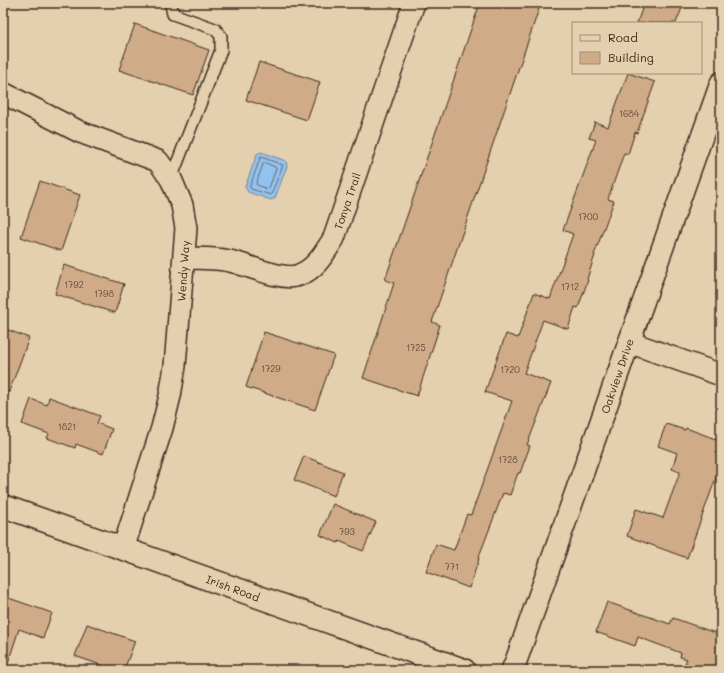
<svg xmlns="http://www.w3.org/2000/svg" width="724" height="673" viewBox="0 0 724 673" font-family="Mali,sans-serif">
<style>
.water{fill:#94c2ee;stroke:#70859b}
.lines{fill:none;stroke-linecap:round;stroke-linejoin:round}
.shore{stroke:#5f6771;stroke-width:1}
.building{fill:#d0ab87;stroke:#3b2a1e}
.service-casing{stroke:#3b2a1e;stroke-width:14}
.minor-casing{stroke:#3b2a1e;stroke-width:24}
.tertiary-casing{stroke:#3b2a1e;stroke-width:25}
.service{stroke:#e4d0ae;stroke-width:11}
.minor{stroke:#e4d0ae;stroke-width:21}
.tertiary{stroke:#e4d0ae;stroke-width:22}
.labels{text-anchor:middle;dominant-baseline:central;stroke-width:3;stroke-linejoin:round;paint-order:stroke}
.number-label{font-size:9px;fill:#604a38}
.street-label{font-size:11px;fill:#3b2a1e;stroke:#e4d0ae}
</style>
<rect width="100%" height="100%" fill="#e4d0ae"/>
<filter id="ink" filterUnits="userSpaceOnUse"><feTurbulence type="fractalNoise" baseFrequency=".025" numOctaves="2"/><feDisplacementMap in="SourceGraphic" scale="8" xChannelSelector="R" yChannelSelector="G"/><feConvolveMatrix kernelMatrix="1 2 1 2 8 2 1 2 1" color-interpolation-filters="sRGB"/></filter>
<g filter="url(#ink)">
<!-- water -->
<path class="water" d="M261,152L286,161L287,166L275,198L271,200L248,192L245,187L257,154Z"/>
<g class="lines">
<!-- shore -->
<path class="shore" d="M261,157L283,165L271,195L251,189L250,187Z
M266,163L275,167L276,169L269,188L267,189L257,185L256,184L263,164Z"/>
</g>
<!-- building -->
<path class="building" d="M480,3H541L432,322L440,325L417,396L363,378L394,283L385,280Z
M644,3H668L682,8L676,23H637Z
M135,24L209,50L193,95L119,70Z
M259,62L320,82L307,120L246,100Z
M628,73L655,82L637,133L635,132L628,154L624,153L608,199L614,201L594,255H595L587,279L588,280L578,308L575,307L568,329L543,320L524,373L551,383L527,445L530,446L520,473H518L510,495L503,493L478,559H479L469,588L426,572L436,544L454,550L467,514L471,515L512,401L485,392L506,334L518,338L534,293L550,299L573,234L563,230L596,140L589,138L595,122L608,127Z
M40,181L80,195L61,251L21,237Z
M64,265L124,284L115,313L55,294Z
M3,328L29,338L5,403H3Z
M264,332L334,355L315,410L246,387Z
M49,397L100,416L97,423L112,429L103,454L76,444L75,448L47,438L49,434L22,424L31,399L47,405Z
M666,424L685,430L686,428L721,441V473L718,472L687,558L627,536L636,509L663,518L680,472L672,469L677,453L658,446Z
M304,456L343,472L334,496L294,480Z
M333,504L376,522L363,551L339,541L338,543L320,535Z
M3,596L52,613L43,638L19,629L6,669L3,668Z
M607,602L670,624L673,618L721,635V670H706L685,663L687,659L680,657L681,653L638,637L635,646L596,632Z
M87,624L135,641L124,670H115L75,656Z"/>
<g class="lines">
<!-- service casing -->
<g class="service-casing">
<path id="service" d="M171,179L221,50V36L215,29L173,14L171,5L172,3"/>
</g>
<!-- minor casing -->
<g class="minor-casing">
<path id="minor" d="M3,93L80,132L158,161L171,179L182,205L186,228L175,366L170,396L162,428L123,549
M184,258C199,258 215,258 230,261C248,265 283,282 299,275C316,269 325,252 334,238L414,3
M629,342L721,375
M512,670L516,661L721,83"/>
</g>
<!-- tertiary casing -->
<g class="tertiary-casing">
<path id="tertiary" d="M3,506L464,670"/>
</g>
<!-- service -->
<use href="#service" class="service"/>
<!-- minor -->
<use href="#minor" class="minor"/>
<!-- tertiary -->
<use href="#tertiary" class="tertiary"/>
</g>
</g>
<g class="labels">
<!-- number labels -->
<g class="number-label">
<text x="629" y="113">1684</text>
<text x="588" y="216">1700</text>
<text x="74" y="284">1792</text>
<text x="570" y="286">1712</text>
<text x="104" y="293">1798</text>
<text x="416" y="347">1725</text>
<text x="271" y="368">1729</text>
<text x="510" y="369">1720</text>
<text x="67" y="426">1821</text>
<text x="508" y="459">1728</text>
<text x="347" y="531">793</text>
<text x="452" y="566">771</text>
</g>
<!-- street labels -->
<g class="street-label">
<text transform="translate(347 201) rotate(-71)">Tonya Trail</text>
<text transform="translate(183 271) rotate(-86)">Wendy Way</text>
<text transform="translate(617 376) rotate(-71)">Oakview Drive</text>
<text transform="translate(233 588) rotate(20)">Irish Road</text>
</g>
</g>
<!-- margin -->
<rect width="724" height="673" fill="none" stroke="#e4d0ae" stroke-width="16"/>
<rect x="8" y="8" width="708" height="657" fill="none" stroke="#3b2a1e" stroke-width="1.5" filter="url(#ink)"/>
<!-- legend -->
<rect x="572" y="22" width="130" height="52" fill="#e4d0ae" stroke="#a08e74"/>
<rect x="580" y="35" width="20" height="6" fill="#e4d0ae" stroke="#a08e74"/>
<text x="608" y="42" font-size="12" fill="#3b2a1e">Road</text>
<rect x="580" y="52" width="20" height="12" fill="#d0ab87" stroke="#a08e74"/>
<text x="608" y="62" font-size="12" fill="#3b2a1e">Building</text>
</svg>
